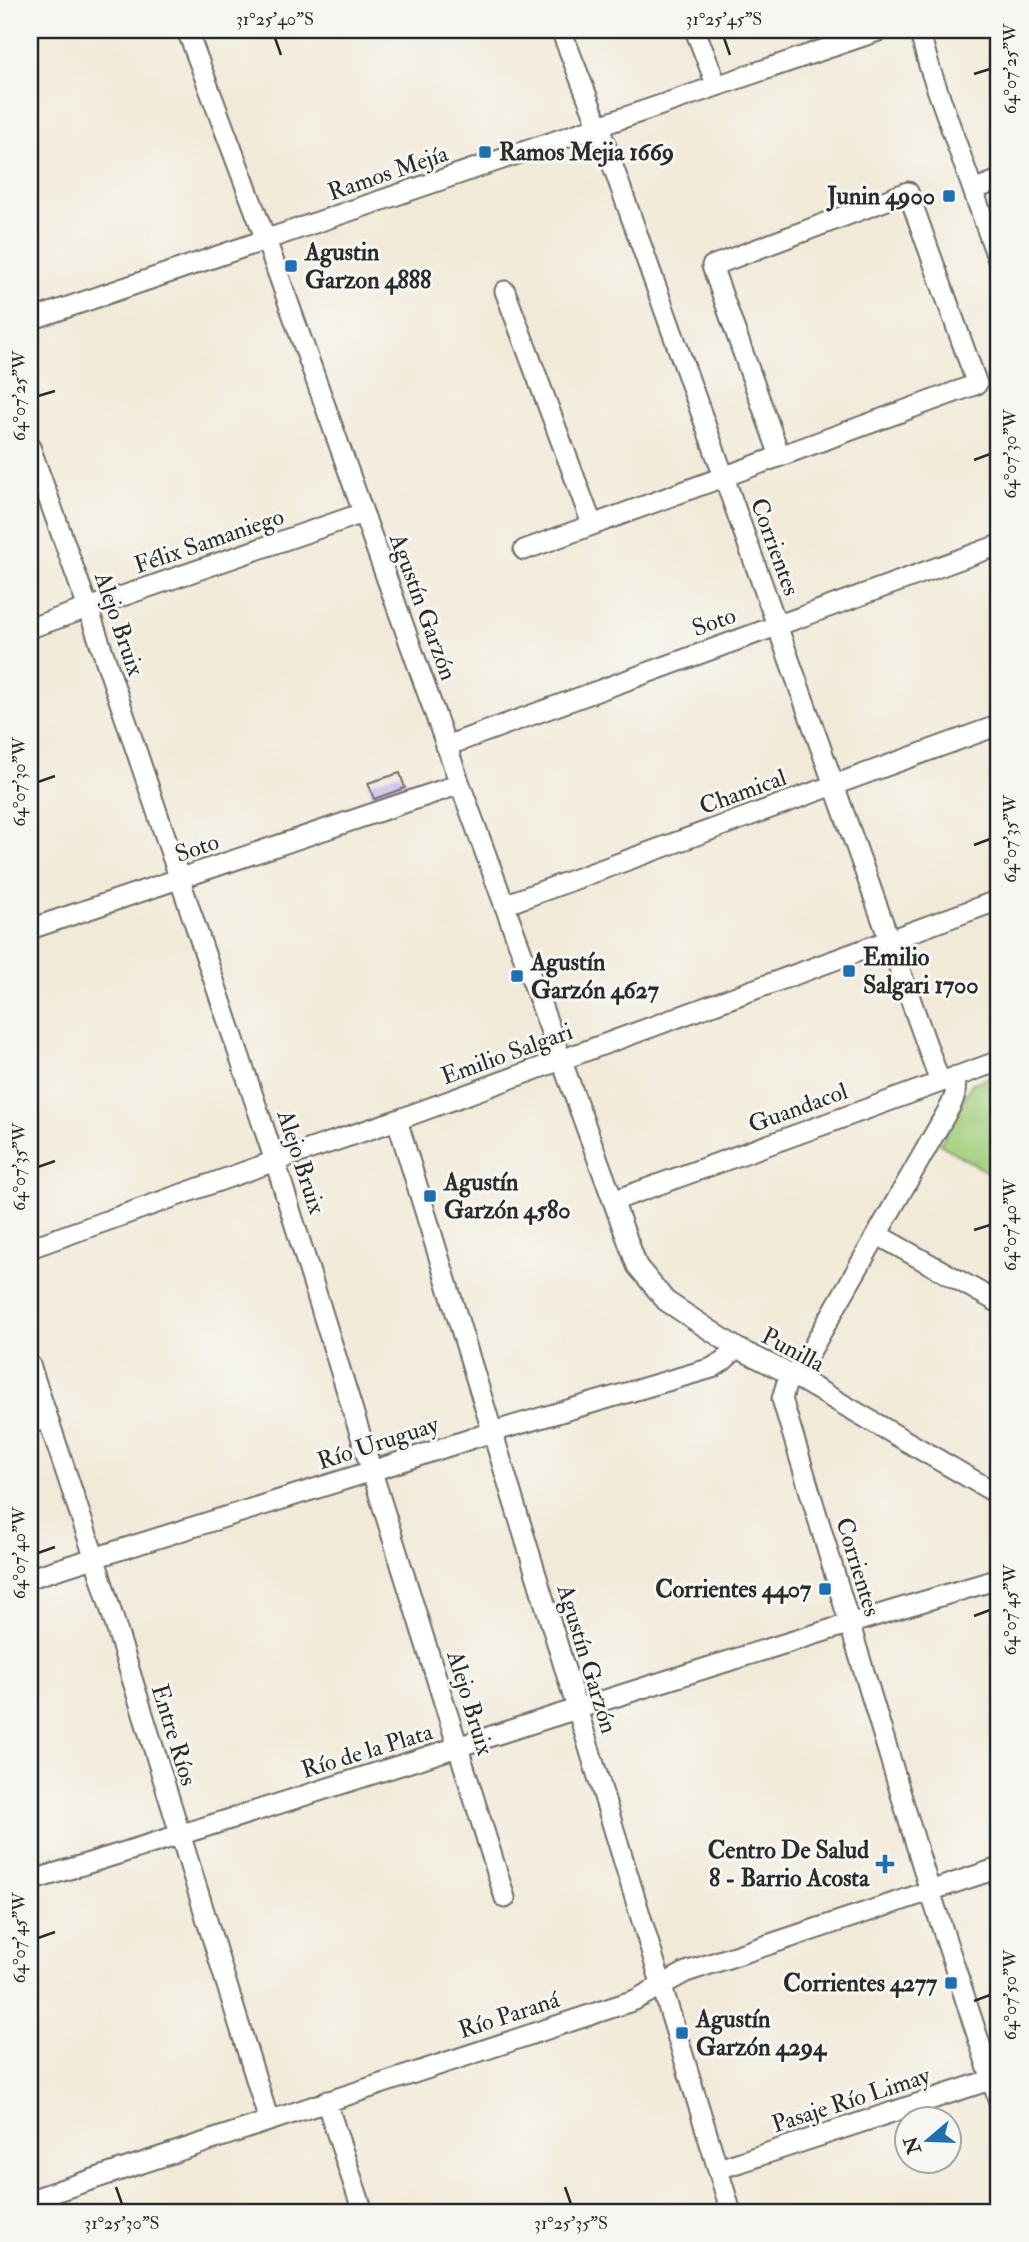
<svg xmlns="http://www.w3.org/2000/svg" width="1029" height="2242" viewBox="0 0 1029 2242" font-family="'IM FELL Double Pica',serif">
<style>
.green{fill:#a2ce7a;stroke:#667c52;stroke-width:2}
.building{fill:#c4aeeb}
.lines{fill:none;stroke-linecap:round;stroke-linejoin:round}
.minor-casing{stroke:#716e68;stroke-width:23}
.minor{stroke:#fff;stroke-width:19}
.ticks{fill:none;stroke:#2b2b2b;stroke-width:2.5}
.poi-dot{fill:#1f6fb2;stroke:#f6f6f2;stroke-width:2.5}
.labels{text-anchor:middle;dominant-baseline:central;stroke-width:6;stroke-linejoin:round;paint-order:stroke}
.poi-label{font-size:24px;font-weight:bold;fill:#2b2b2b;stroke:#f6f6f2;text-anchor:start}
.street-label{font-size:24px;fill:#2b2b2b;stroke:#f6f6f2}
.neatline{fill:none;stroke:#2b2b2b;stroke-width:2.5}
.ticks-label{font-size:18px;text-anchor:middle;fill:#2b2b2b}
</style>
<rect width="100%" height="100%" fill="#f6f6f2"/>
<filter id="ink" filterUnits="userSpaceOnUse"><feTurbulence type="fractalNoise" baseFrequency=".0143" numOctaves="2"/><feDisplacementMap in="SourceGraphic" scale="14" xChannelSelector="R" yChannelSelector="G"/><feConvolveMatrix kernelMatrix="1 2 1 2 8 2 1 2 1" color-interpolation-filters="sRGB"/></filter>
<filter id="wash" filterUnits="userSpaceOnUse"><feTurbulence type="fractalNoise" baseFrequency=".00686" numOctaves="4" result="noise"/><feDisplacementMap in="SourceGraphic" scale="28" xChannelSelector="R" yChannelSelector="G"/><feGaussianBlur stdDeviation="1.57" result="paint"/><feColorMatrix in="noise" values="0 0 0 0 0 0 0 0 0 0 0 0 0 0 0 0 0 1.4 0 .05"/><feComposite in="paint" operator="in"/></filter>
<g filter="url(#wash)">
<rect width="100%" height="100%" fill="#f2ead8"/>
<!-- green -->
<path class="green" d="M999,1075V1179L940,1144L972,1083Z"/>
<g id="blocks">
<!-- building -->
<path class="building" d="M400,773L405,788L374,799L368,783Z"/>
</g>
</g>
<g filter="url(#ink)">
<use href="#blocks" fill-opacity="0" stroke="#716e68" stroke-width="2"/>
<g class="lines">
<!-- minor casing -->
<g class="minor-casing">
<path id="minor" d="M187,30L266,240L460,784L637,1266L666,1301L737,1348L794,1376L999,1495
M561,30L599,127L940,1082
M695,30L717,86
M919,30L930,69L999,263
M973,190L999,180
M505,291L592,524
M30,320L881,30
M30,447L88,608L275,1161L505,1898
M524,550C675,494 826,439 977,384L908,192L712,266L780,456
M30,628L363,513
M446,746L999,545
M504,905L999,725
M30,929L460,784
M956,1076L955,1095L951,1105L802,1366L786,1385L782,1399L930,1891L999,2102
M397,1120L731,2212
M613,1201L999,1061
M878,1235L999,1303
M30,1248L275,1161L397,1120L999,900
M30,1365L95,1559L269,2121
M30,1424L47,1418
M30,1578L372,1471L492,1432L712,1368L723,1361L737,1348
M30,1881C354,1783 674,1674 999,1579
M326,2101L363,2212
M719,2169L999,2077
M30,2200L635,2000L686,1972L999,1868"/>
</g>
<!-- minor -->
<use href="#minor" class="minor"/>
</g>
</g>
<!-- ticks -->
<path class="ticks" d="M275,38L281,55M724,38L730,55M974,74L990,69M38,396L55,391M974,460L990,454M38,782L55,776M974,845L990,839M38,1167L55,1161M974,1230L990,1225M38,1553L55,1547M974,1616L990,1610M38,1938L55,1932M974,2001L990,1995M116,2187L122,2204M565,2187L571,2204"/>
<!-- markers -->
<g class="poi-dot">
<rect x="478" y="145" width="14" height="14" rx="3.5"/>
<rect x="942" y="189" width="14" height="14" rx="3.5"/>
<rect x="284" y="259" width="14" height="14" rx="3.5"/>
<rect x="842" y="964" width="14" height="14" rx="3.5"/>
<rect x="510" y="969" width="14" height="14" rx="3.5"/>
<rect x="423" y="1189" width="14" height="14" rx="3.5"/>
<rect x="818" y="1582" width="14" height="14" rx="3.5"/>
<path d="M881.5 1853.5h7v7h7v7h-7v7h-7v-7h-7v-7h7z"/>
<rect x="944" y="1976" width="14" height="14" rx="3.5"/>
<rect x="675" y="2026" width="14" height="14" rx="3.5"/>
</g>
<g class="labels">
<!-- poi labels -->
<g class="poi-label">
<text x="499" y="152">Ramos Mejia 1669</text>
<text x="935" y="196" text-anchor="end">Junin 4900</text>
<text x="305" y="252">Agustin<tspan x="305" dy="28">Garzon 4888</tspan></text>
<text x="863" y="957">Emilio<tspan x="863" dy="28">Salgari 1700</tspan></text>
<text x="531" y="962">Agustín<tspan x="531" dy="28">Garzón 4627</tspan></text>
<text x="444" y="1182">Agustín<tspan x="444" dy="28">Garzón 4580</tspan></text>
<text x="811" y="1589" text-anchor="end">Corrientes 4407</text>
<text x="869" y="1850" text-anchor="end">Centro De Salud<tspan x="869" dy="28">8 - Barrio Acosta</tspan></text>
<text x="937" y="1983" text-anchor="end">Corrientes 4277</text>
<text x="696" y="2019">Agustín<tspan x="696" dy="28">Garzón 4294</tspan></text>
</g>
<!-- street labels -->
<g class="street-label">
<text transform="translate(388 173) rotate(-19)">Ramos Mejía</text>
<text transform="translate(209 541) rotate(-19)">Félix Samaniego</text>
<text transform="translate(775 547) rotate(70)">Corrientes</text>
<text transform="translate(423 607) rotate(70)">Agustín Garzón</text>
<text transform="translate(714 622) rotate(-20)">Soto</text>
<text transform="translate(119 624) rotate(71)">Alejo Bruix</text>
<text transform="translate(743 792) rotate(-20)">Chamical</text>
<text transform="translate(197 848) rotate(-19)">Soto</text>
<text transform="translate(507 1054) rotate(-20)">Emilio Salgari</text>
<text transform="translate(798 1108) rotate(-20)">Guandacol</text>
<text transform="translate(301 1162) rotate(72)">Alejo Bruix</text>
<text transform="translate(793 1350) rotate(28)">Punilla</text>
<text transform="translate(378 1443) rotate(-18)">Río Uruguay</text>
<text transform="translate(858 1567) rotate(73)">Corrientes</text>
<text transform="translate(587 1659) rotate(73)">Agustín Garzón</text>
<text transform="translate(470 1703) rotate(73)">Alejo Bruix</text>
<text transform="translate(174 1735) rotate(73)">Entre Ríos</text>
<text transform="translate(367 1751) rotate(-17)">Río de la Plata</text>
<text transform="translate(509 2015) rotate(-18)">Río Paraná</text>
<text transform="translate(851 2100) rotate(-18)">Pasaje Río Limay</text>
</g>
</g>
<!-- margin -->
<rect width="1029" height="2242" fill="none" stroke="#f6f6f2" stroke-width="77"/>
<!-- north arrow -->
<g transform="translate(928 2140) rotate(251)"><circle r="33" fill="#f6f6f2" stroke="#a5a5a2" stroke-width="2"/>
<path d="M0-5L12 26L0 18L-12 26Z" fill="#1f6fb2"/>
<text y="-10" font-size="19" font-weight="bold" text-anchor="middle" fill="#2b2b2b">N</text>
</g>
<rect x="38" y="38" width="952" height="2166" class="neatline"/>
<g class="ticks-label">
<text x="275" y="25">31°25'40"S</text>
<text x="724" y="25">31°25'45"S</text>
<text transform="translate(1010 69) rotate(-90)" y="6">64°07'25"W</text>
<text transform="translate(19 396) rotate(-90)" y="6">64°07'25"W</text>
<text transform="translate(1010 454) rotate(-90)" y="6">64°07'30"W</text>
<text transform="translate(19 782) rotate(-90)" y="6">64°07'30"W</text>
<text transform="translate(1010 839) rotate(-90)" y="6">64°07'35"W</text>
<text transform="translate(19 1167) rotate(-90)" y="6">64°07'35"W</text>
<text transform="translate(1010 1225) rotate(-90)" y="6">64°07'40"W</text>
<text transform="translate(19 1553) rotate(-90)" y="6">64°07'40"W</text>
<text transform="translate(1010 1610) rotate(-90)" y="6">64°07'45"W</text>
<text transform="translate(19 1938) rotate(-90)" y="6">64°07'45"W</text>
<text transform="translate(1010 1995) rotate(-90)" y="6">64°07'50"W</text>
<text x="122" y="2229">31°25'30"S</text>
<text x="571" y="2229">31°25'35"S</text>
</g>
</svg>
